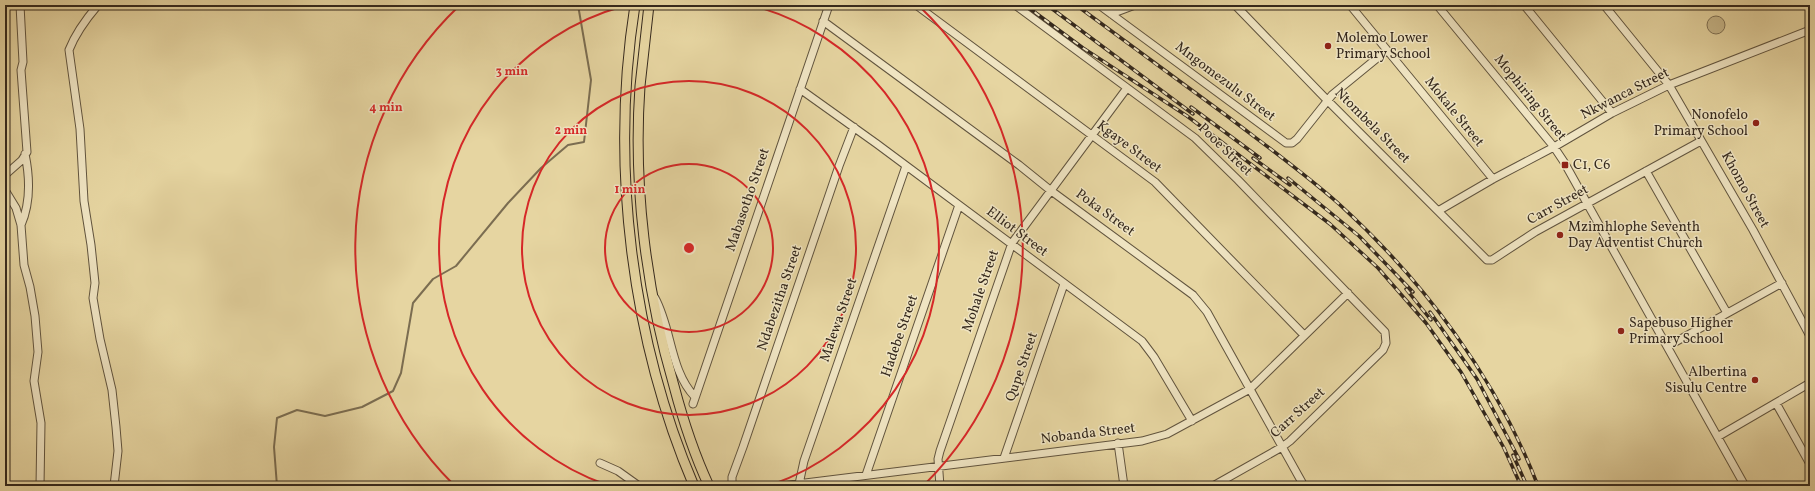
<svg xmlns="http://www.w3.org/2000/svg" width="1815" height="491" viewBox="0 0 1815 491" font-family="Vollkorn,serif">
<style>
.green{fill:#c8b88b;stroke:#7e7054}
.lines{fill:none;stroke-linecap:round;stroke-linejoin:round}
.stream{stroke:#7b6d51;stroke-width:2}
.minor-casing{stroke:#61543e;stroke-width:9}
.major-casing{stroke:#35291d;stroke-width:11}
.minor{stroke:#efe4c2;stroke-width:7}
.major{stroke:#e6d5a1;stroke-width:9}
.rail-casing{stroke:#35291d;stroke-width:3.5}
.rail{stroke:#efe4c2;stroke-width:2;stroke-dasharray:6;stroke-linecap:butt}
.ring{fill:none;stroke:#d62828;stroke-width:2}
.poi-dot{fill:#8f2418;stroke:#efe4c2;stroke-width:1.5}
.labels{text-anchor:middle;dominant-baseline:central;stroke-width:3;stroke-linejoin:round;paint-order:stroke}
.poi-label{font-size:14px;fill:#35291d;stroke:#efe4c2;text-anchor:start}
.street-label{font-size:14px;fill:#35291d;stroke:#efe4c2}
.centre{fill:#d62828;stroke:#efe4c2;stroke-width:2}
.ring-label{font-size:12px;text-anchor:middle;font-weight:bold;fill:#d62828;stroke:#efe4c2;stroke-width:3;stroke-linejoin:round;paint-order:stroke}
</style>
<rect width="100%" height="100%" fill="#e6d5a1"/>
<filter id="stains"><feTurbulence type="fractalNoise" baseFrequency=".005" numOctaves="4"/><feColorMatrix values="0 0 0 0 .2 0 0 0 0 .09 0 0 0 0 .02 0 0 0 .5 -.17"/></filter>
<radialGradient id="worn" r=".72"><stop offset=".6" stop-color="#630" stop-opacity="0"/><stop offset="1" stop-color="#630" stop-opacity=".3"/></radialGradient>
<!-- green -->
<path class="green" d="M1707 25a9 9 0 1 1 18 0a9 9 0 1 1-18 0Z"/>
<g class="lines">
<!-- stream -->
<path class="stream" d="M277,486L274,447L277,418L297,410L325,416L362,407L393,391L401,373L413,303L433,279L456,266L508,203L541,168L568,145L584,142L591,80L578,5"/>
<!-- minor casing -->
<g class="minor-casing">
<path id="minor" d="M98,5C86,19 76,32 69,50L80,129L84,201L91,245L95,283L93,298L100,339L112,390L116,427L118,451L114,486
M916,5L1155,182L1304,335
M1015,5L1195,138L1238,180L1385,332L1386,343L1383,350L1290,441L1282,447L1213,486
M1099,5L1286,143H1292L1297,139L1332,95L1387,50
M1235,5L1328,101L1487,260H1492L1535,232L1701,141
M1350,5L1493,179
M1437,5L1554,147L1564,162L1745,486
M1524,5L1612,113
M1604,5L1669,85L1753,230L1810,336
M1111,14L1135,5
M823,21L1019,165L1050,190L1193,295L1207,312L1304,486
M800,89L877,144L1142,341L1154,357L1192,421
M1646,171L1727,313
M5,175L22,160L27,152L21,70L23,62L20,5
M5,190L16,208L21,225L24,265L30,287L35,316L38,352L34,381L41,423L40,486
M1438,211L1493,179L1554,147L1612,113L1669,85L1810,30
M21,225C31,202 30,178 25,154
M655,298C672,329 670,371 695,397
M1668,346L1782,283
M1776,403L1810,464
M693,404L829,5
M1719,436L1810,383
M1118,443L1124,486
M1004,458L1064,284
M600,463L618,471L639,486
M866,475L959,205
M799,484L804,461L906,166
M732,486V477L743,447L839,166L854,127
M781,486L1142,441L1167,434L1250,389L1348,293
M940,486L938,459L940,451L1012,243L1127,88"/>
</g>
<!-- major casing -->
<g class="major-casing">
<path id="major" d="M635,5C610,163 631,339 694,486
M649,5C646,32 643,59 640,86C633,186 646,290 674,386C683,420 694,454 709,486"/>
</g>
<!-- minor -->
<use href="#minor" class="minor"/>
<!-- major -->
<use href="#major" class="major"/>
<!-- rail casing -->
<g class="rail-casing">
<path id="rail" d="M1025,5L1083,48L1187,116L1219,140L1330,224L1378,268L1426,323L1461,372L1504,448L1521,486
M1047,5L1193,114
M1076,5C1126,42 1176,79 1227,116C1265,145 1304,173 1339,204C1424,281 1497,379 1538,486
M1191,107L1260,158
M1253,158L1290,185
M1288,178L1359,236L1413,292
M1406,289L1431,320
M1430,312L1477,379L1519,459
M1513,455L1527,486"/>
</g>
<!-- rail -->
<use href="#rail" class="rail"/>
</g>
<!-- distance rings -->
<g class="ring">
<circle cx="689" cy="248" r="84"/>
<circle cx="689" cy="248" r="167"/>
<path d="M607 485A251 251 0 0 1 624 6M754 6A251 251 0 0 1 771 485"/>
<path d="M453 484A334 334 0 0 1 459 6M919 6A334 334 0 0 1 925 484"/>
</g>
<!-- markers -->
<g class="poi-dot">
<circle cx="1328" cy="46" r="4"/>
<circle cx="1756" cy="123" r="4"/>
<rect x="1561" y="161" width="8" height="8" rx="2"/>
<circle cx="1560" cy="235" r="4"/>
<circle cx="1621" cy="331" r="4"/>
<circle cx="1755" cy="380" r="4"/>
</g>
<g class="labels">
<!-- poi labels -->
<g class="poi-label">
<text x="1336" y="38">Molemo Lower<tspan x="1336" dy="16">Primary School</tspan></text>
<text x="1748" y="115" text-anchor="end">Nonofelo<tspan x="1748" dy="16">Primary School</tspan></text>
<text x="1573" y="165">C1, C6</text>
<text x="1568" y="227">Mzimhlophe Seventh<tspan x="1568" dy="16">Day Adventist Church</tspan></text>
<text x="1629" y="323">Sapebuso Higher<tspan x="1629" dy="16">Primary School</tspan></text>
<text x="1747" y="372" text-anchor="end">Albertina<tspan x="1747" dy="16">Sisulu Centre</tspan></text>
</g>
<!-- street labels -->
<g class="street-label">
<text transform="translate(1225 82) rotate(37)">Mngomezulu Street</text>
<text transform="translate(1625 94) rotate(-27)">Nkwanca Street</text>
<text transform="translate(1530 98) rotate(51)">Mophiring Street</text>
<text transform="translate(1454 112) rotate(51)">Mokale Street</text>
<text transform="translate(1372 126) rotate(45)">Ntombela Street</text>
<text transform="translate(1129 147) rotate(37)">Kgaye Street</text>
<text transform="translate(1225 150) rotate(44)">Pooe Street</text>
<text transform="translate(1745 190) rotate(61)">Khomo Street</text>
<text transform="translate(748 200) rotate(-71)">Mabasotho Street</text>
<text transform="translate(1558 205) rotate(-29)">Carr Street</text>
<text transform="translate(1105 213) rotate(36)">Poka Street</text>
<text transform="translate(1017 232) rotate(37)">Elliot Street</text>
<text transform="translate(981 291) rotate(-71)">Mohale Street</text>
<text transform="translate(780 298) rotate(-71)">Ndabezitha Street</text>
<text transform="translate(839 320) rotate(-71)">Malewa Street</text>
<text transform="translate(900 336) rotate(-71)">Hadebe Street</text>
<text transform="translate(1022 367) rotate(-71)">Qupe Street</text>
<text transform="translate(1298 413) rotate(-42)">Carr Street</text>
<text transform="translate(1088 434) rotate(-7)">Nobanda Street</text>
</g>
</g>
<circle cx="689" cy="248" r="6" class="centre"/>
<g class="ring-label">
<text x="512" y="75">3 min</text>
<text x="386" y="111">4 min</text>
<text x="571" y="134">2 min</text>
<text x="630" y="193">1 min</text>
</g>
<!-- margin -->
<rect width="1815" height="491" fill="none" stroke="#e6d5a1" stroke-width="20"/>
<rect x="6" y="6" width="1803" height="479" fill="none" stroke="#35291d" stroke-width="2"/>
<rect x="10" y="10" width="1795" height="471" fill="none" stroke="#35291d"/>
<rect width="100%" height="100%" filter="url(#stains)"/>
<rect width="100%" height="100%" fill="url(#worn)"/>
</svg>
